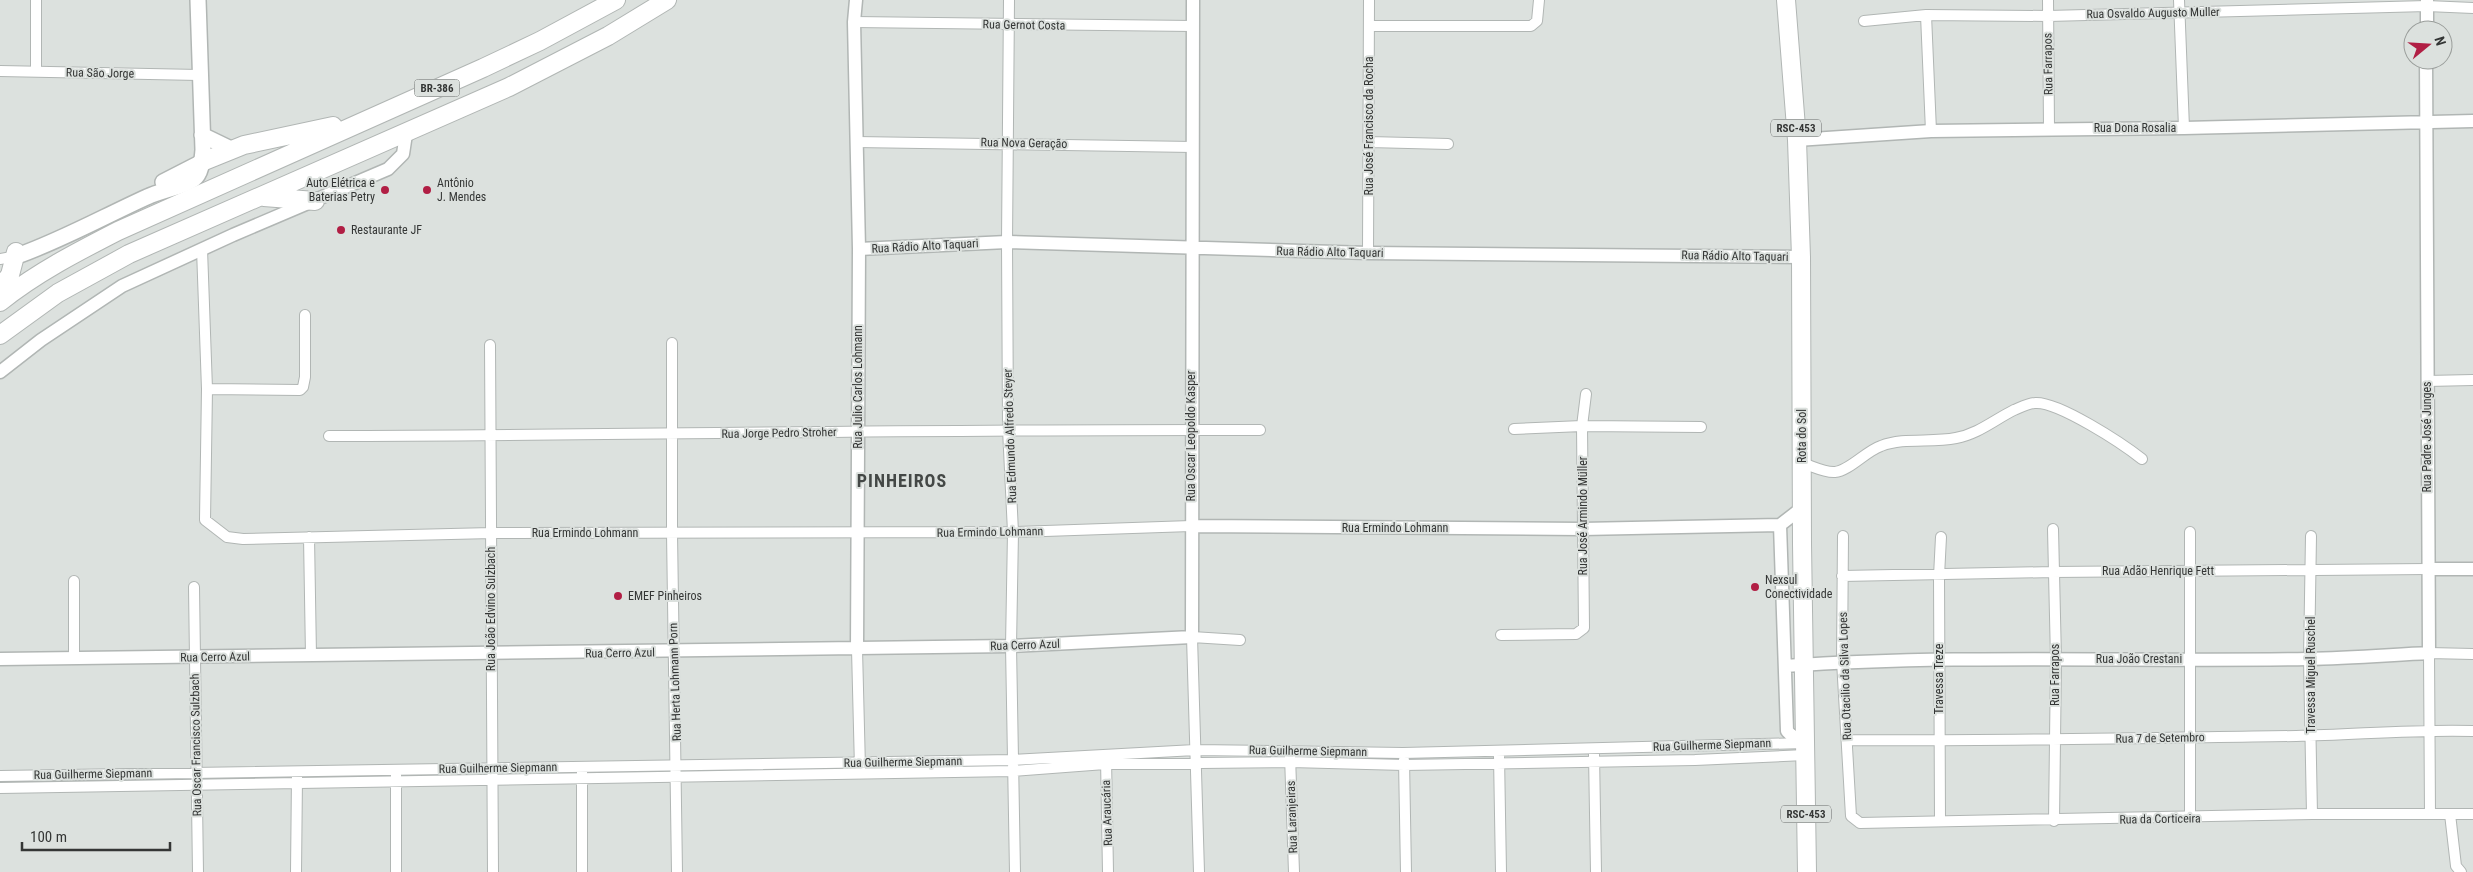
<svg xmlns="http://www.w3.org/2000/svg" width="2473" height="872" viewBox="0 0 2473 872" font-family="'Roboto Condensed',sans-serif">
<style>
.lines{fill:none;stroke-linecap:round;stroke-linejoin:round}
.minor-casing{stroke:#b1b6b4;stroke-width:12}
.tertiary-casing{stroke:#b1b6b4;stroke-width:15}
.secondary-casing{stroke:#b1b6b4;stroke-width:18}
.trunk-casing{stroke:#b1b6b4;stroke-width:20}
.minor{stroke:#fff;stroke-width:10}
.tertiary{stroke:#fff;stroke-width:12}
.secondary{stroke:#fff;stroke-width:15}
.trunk{stroke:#fff;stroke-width:18}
.poi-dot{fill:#b11e44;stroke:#dce1de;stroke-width:2}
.labels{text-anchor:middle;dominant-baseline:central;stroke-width:4;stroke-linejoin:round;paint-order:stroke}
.shield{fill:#dce1de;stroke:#666968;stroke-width:1}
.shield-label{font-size:11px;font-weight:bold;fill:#343635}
.street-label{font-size:12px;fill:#343635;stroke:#dce1de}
.poi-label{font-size:12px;fill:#343635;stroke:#dce1de;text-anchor:start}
.district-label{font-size:18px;font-weight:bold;letter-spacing:1px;fill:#444846;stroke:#dce1de}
</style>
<rect width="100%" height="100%" fill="#dce1de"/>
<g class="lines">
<!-- minor casing -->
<g class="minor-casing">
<path id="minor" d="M1009,0L1007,242L1008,429L1013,532L1011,646L1015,872
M2048,0L2049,128
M2179,0L2184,128
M1926,15L1931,131
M1864,21L1926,15L2048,16L2427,6L2473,8
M854,22L1193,26
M1369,26H1531L1537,21L1539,0
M0,71L199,75
M36,72V0
M856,142L1193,147
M1369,142L1448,144
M202,249L207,389L205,520L227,537L243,539L492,533L1013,532L1191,526
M1368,253L1369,0
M0,259L17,256
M672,343V533L677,872
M490,345L493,872
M2427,381L2473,380
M207,389L300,390L303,387L305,377V315
M1514,429L1582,426L1701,427
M329,436C639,435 950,429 1260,430
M1802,463C1812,466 1825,473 1835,472C1849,471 1866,451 1881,446C1904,437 1931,443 1956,438C1978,434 1994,420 2014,410C2019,408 2029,403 2035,403C2058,401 2123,444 2142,459
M2053,529L2056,660L2054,821
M1843,536L1842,661L1851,816L1860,823L2312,814H2473
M2311,536L2309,659L2312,814
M309,537L311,656
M1842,576L2053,572L2428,569
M74,581V659
M194,587L198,872
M1501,635L1576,634L1584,628L1582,426L1586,394
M857,649L860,768
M1847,740C1996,741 2146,738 2296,736C2355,735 2414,729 2473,731
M1594,754L1596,872
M1290,756L1294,872
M1499,756L1501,872
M1106,758L1108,872
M1404,760L1406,872
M582,772V872
M0,776L1013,760L1195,750L1403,753L1805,743
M0,788L1013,771L1105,764L1291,762L1404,765L1695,760L1805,755
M2430,814L2429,653L2473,654
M2450,814L2456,866L2461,872
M2190,818V532
M1940,821L1939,576L1941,537
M296,872L297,777
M396,872V774
M1199,872L1192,637L1240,640"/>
</g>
<!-- tertiary casing -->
<g class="tertiary-casing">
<path id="tertiary" d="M856,0L854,22L859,249L857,649
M2427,30V0
M1797,140L1931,131L2184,128L2473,121
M859,249L1007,242L1368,253L1801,257
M0,372L41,340L122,286L233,235L388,169L403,154L406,134
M1780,525L1787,731L1793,737L1805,736
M1780,525L1802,508
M1191,526L1582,529L1780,525
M2428,569H2473
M0,659L1011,646L1192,637L1193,0
M1785,666C1959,654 2134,662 2308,659C2348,658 2389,655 2429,653L2426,60"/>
</g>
<!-- secondary casing -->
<g class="secondary-casing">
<path id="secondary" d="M202,135L231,149
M163,182L202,162
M17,256C62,240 103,217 147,197C161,190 181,188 194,179C202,173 202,159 203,150L198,0"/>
</g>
<!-- trunk casing -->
<g class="trunk-casing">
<path id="trunk" d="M1786,0L1797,140L1801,257L1802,544L1807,872
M202,162L244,145L333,126
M264,197L315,201
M0,288L10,275L16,252
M0,302C36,273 77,252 118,231L483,68L540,41L616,0
M0,335L58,293L129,254L509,87L608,36L667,0"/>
</g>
<!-- minor -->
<use href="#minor" class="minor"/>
<!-- tertiary -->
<use href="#tertiary" class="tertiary"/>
<!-- secondary -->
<use href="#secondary" class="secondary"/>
<!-- trunk -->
<use href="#trunk" class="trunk"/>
</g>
<!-- markers -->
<g class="poi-dot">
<circle cx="385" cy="190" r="5"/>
<circle cx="427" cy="190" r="5"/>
<circle cx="341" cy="230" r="5"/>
<circle cx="1755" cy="587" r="5"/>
<circle cx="618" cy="596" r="5"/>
</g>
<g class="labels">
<!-- shield labels -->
<g class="shield">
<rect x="414.5" y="79.5" width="45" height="17" rx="4"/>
<rect x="1771" y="119.5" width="50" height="17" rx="4"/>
<rect x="1781" y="805.5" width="50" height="17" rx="4"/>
</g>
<g class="shield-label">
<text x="437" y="88">BR-386</text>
<text x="1796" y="128">RSC-453</text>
<text x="1806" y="814">RSC-453</text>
</g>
<!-- street labels -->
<g class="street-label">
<text transform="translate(2153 13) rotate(-1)">Rua Osvaldo Augusto Muller</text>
<text transform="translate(1024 25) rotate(1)">Rua Gernot Costa</text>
<text transform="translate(2048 64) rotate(-91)">Rua Farrapos</text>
<text transform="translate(100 73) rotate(1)">Rua São Jorge</text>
<text transform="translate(1369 126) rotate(-90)">Rua José Francisco da Rocha</text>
<text x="2135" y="128">Rua Dona Rosalia</text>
<text transform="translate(1024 143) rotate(1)">Rua Nova Geração</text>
<text transform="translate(925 246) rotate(-3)">Rua Rádio Alto Taquari</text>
<text transform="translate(1330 252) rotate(1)">Rua Rádio Alto Taquari</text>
<text transform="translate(1735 256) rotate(1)">Rua Rádio Alto Taquari</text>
<text transform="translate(858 387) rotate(-90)">Rua Julio Carlos Lohmann</text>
<text transform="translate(779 433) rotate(-1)">Rua Jorge Pedro Stroher</text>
<text transform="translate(1010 436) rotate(-92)">Rua Edmundo Alfredo Steyer</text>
<text transform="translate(1191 436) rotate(-90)">Rua Oscar Leopoldo Kasper</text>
<text transform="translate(1802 436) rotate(-90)">Rota do Sol</text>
<text transform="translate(2427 437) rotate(-90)">Rua Padre José Junges</text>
<text transform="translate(1583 516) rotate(-90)">Rua José Armindo Müller</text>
<text x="1395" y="528">Rua Ermindo Lohmann</text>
<text transform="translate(990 532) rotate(-1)">Rua Ermindo Lohmann</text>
<text x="585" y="533">Rua Ermindo Lohmann</text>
<text x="2158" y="571">Rua Adão Henrique Fett</text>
<text transform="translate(491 609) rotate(-90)">Rua João Edvino Sulzbach</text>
<text transform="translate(1025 645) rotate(-2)">Rua Cerro Azul</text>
<text transform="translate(620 653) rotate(-1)">Rua Cerro Azul</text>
<text transform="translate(215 657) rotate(-1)">Rua Cerro Azul</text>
<text x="2139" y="659">Rua João Crestani</text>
<text transform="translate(2055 675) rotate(-90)">Rua Farrapos</text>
<text transform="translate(2311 675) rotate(-90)">Travessa Miguel Ruschel</text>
<text transform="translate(1845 676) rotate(-92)">Rua Otacilio da Silva Lopes</text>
<text transform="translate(1939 679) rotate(-90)">Travessa Treze</text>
<text transform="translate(675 682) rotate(-92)">Rua Herta Lohmann Porn</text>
<text transform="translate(2160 738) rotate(-1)">Rua 7 de Setembro</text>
<text transform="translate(196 745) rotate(-91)">Rua Oscar Francisco Sulzbach</text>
<text transform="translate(1712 745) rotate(-2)">Rua Guilherme Siepmann</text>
<text transform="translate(1308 751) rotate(1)">Rua Guilherme Siepmann</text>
<text transform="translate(903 762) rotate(-1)">Rua Guilherme Siepmann</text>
<text transform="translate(498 768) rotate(-1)">Rua Guilherme Siepmann</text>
<text transform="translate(93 774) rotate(-1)">Rua Guilherme Siepmann</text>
<text transform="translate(1107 813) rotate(-92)">Rua Araucária</text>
<text transform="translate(1292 817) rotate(-92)">Rua Laranjeiras</text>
<text transform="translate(2160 819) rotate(-1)">Rua da Corticeira</text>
</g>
<!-- poi labels -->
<g class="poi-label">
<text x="375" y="183" text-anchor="end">Auto Elétrica e<tspan x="375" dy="14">Baterias Petry</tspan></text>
<text x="437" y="183">Antônio<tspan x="437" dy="14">J. Mendes</tspan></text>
<text x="351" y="230">Restaurante JF</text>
<text x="1765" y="580">Nexsul<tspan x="1765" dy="14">Conectividade</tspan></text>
<text x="628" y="596">EMEF Pinheiros</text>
</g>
<!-- district labels -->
<g class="district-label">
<text x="902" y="480">PINHEIROS</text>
</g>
</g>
<!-- north arrow -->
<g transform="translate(2428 45) rotate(72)"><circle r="24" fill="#dce1de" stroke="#999d9a"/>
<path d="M0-4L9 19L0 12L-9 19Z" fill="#b11e44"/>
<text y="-8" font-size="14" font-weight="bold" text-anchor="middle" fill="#343635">N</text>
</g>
<!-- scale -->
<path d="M22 842v8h148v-8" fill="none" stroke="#343635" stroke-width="2.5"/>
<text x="30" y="842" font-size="15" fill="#343635" stroke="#dce1de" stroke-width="4" paint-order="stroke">100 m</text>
</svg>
